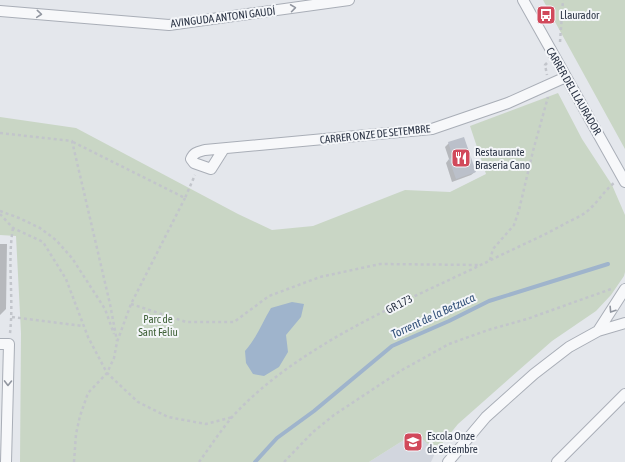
<svg xmlns="http://www.w3.org/2000/svg" width="625" height="462" viewBox="0 0 625 462" font-family="'Asap Condensed',sans-serif">
<style>
.built{fill:#d2d6de}
.green{fill:#c9d6c5}
.water{fill:#9fb4cc}
.shadow{fill:#0003}
.lines{fill:none;stroke-linecap:round;stroke-linejoin:round}
.stream{stroke:#9fb4cc;stroke-width:4}
.building{fill:#bbc0ca}
.minor-casing{stroke:#a9aeb7;stroke-width:12}
.path{stroke:#c2c5cb;stroke-width:2.5;stroke-dasharray:3 3;stroke-linecap:butt}
.minor{stroke:#f7f8fa;stroke-width:10}
.oneway{stroke:#9196a0}
.labels{text-anchor:middle;dominant-baseline:central;stroke-width:4;stroke-linejoin:round;paint-order:stroke}
.poi-label{font-size:11px;fill:#2b3445;stroke:#f4f6f9;text-anchor:start}
.street-label{font-size:11px;fill:#2b3445;stroke:#f4f6f9}
.park-label{font-size:11px;fill:#3f6138;stroke:#f4f6f9}
.water-label{font-size:12px;font-style:italic;fill:#34527a;stroke:#f4f6f9}
</style>
<rect width="100%" height="100%" fill="#e4e7ec"/>
<!-- built -->
<path class="built" d="M415,433L436,451L431,462H369Z"/>
<!-- green -->
<path class="green" d="M543,0H625V149Z
M558,93L582,139L612,185L625,215V272L624,276L611,295L596,311L552,341L458,424L436,451L415,433L369,462H20L21,333L16,236L0,235V117L76,128L238,214L272,230L313,226L405,190L450,192L486,174L470,126Z"/>
<!-- water -->
<path class="water" d="M292,302L304,304L301,317L286,335L288,352L279,367L264,376L253,374L246,363L245,351C256,339 262,323 271,308Z"/>
<!-- shadow -->
<path class="shadow" d="M449,143L475,172L471,175L452,182L446,163L449,159L445,147Z
M0,244H7L6,309L0,315Z"/>
<g class="lines">
<!-- stream -->
<path class="stream" d="M255,462L277,438L314,411L392,346L449,321L489,301L608,264"/>
</g>
<!-- building -->
<path class="building" d="M464,137L476,172L456,179L449,159L453,157L448,142Z"/>
<g class="lines">
<!-- minor casing -->
<g class="minor-casing">
<path id="minor" d="M523,0L625,182
M0,11L169,25L349,0
M223,150L211,169L194,163L191,159C194,152 198,152 205,150L432,129L508,103L566,77
M598,331L625,289
M0,344H9L6,462
M448,462L486,417L534,374L569,347L598,331L625,323
M557,462L625,394"/>
</g>
<!-- path -->
<path class="path" d="M560,42L563,0
M547,63L545,65L547,75
M0,133L72,141L110,304L117,341
M73,142L185,198L195,175
M0,211L19,218L40,228L56,240L72,258L105,309L114,334
M0,214L13,228L43,242L66,279L88,337L107,373L138,402L168,417L206,424L233,417
M490,260L493,249L514,225L519,210L533,151L548,97
M131,304L186,322H234L269,296L320,277L380,264L479,265
M12,317L83,326
M10,333C14,298 7,262 13,228
M74,462L76,434L80,416L88,393L107,373L114,358L117,342L131,304L185,198
M199,462C210,447 221,430 233,416C296,347 401,303 485,263C512,249 540,238 566,223C572,220 579,217 585,213C596,205 603,192 614,183
M284,462L313,432L334,415L402,370L449,344L488,330L527,319L611,289"/>
<!-- minor -->
<use href="#minor" class="minor"/>
</g>
<!-- one-way arrows -->
<defs><path id="oneway-chevron" d="M-2-3.5L2.5 0L-2 3.5" fill="none" stroke-width="1.6" stroke-linecap="round" stroke-linejoin="round"/></defs>
<g class="oneway">
<use href="#oneway-chevron" transform="translate(293 8) rotate(-8)"/>
<use href="#oneway-chevron" transform="translate(39 14) rotate(5)"/>
<use href="#oneway-chevron" transform="translate(612 310) rotate(123)"/>
<use href="#oneway-chevron" transform="translate(8 383) rotate(91)"/>
</g>
<!-- icons -->
<defs>
<g id="bus-square" transform="scale(1)"><rect x="-9" y="-9" width="18" height="18" rx="4" fill="#d1495b" stroke="#f4f6f9"/><path d="M-5-6H5V4H4V6H2V4H-2V6H-4V4H-5ZM-3.5-4V0h7V-4ZM-3.5 1.2v1.5H-2V1.2ZM2 1.2v1.5H3.5V1.2Z" fill="#fff"/></g>
<g id="restaurant-square" transform="scale(1)"><rect x="-9" y="-9" width="18" height="18" rx="4" fill="#d1495b" stroke="#f4f6f9"/><path d="M-5-6h1v4h1v-4h1v4h1v-4h1v5L-1.5 .5V6h-2V.5L-5-1ZM5-6V6H3V1.5H1.5Q1.5-4 5-6Z" fill="#fff"/></g>
<g id="school-square" transform="scale(1)"><rect x="-9" y="-9" width="18" height="18" rx="4" fill="#d1495b" stroke="#f4f6f9"/><path d="M0-5L7-2L0 1L-7-2ZM-4 1L0 2.5L4 1V4Q0 6-4 4Z" fill="#fff"/></g>
</defs>
<g fill-rule="evenodd">
<use href="#bus-square" x="546" y="15"/>
<use href="#restaurant-square" x="461" y="158"/>
<use href="#school-square" x="413" y="442"/>
</g>
<g class="labels">
<!-- poi labels -->
<g class="poi-label">
<text x="560" y="15">Llaurador</text>
<text x="475" y="152">Restaurante<tspan x="475" dy="13">Braseria Cano</tspan></text>
<text x="427" y="436">Escola Onze<tspan x="427" dy="13">de Setembre</tspan></text>
</g>
<!-- street labels -->
<g class="street-label">
<text transform="translate(223 17) rotate(-7)">AVINGUDA ANTONI GAUDÍ</text>
<text transform="translate(574 91) rotate(60)">CARRER DEL LLAURADOR</text>
<text transform="translate(375 134) rotate(-6)">CARRER ONZE DE SETEMBRE</text>
<text transform="translate(399 304) rotate(-27)">GR 173</text>
</g>
<!-- park labels -->
<g class="park-label">
<text x="158" y="319">Parc de<tspan x="158" dy="13">Sant Feliu</tspan></text>
</g>
<!-- water labels -->
<g class="water-label">
<text transform="translate(433 316) rotate(-25)">Torrent de la Betzuca</text>
</g>
</g>
</svg>
